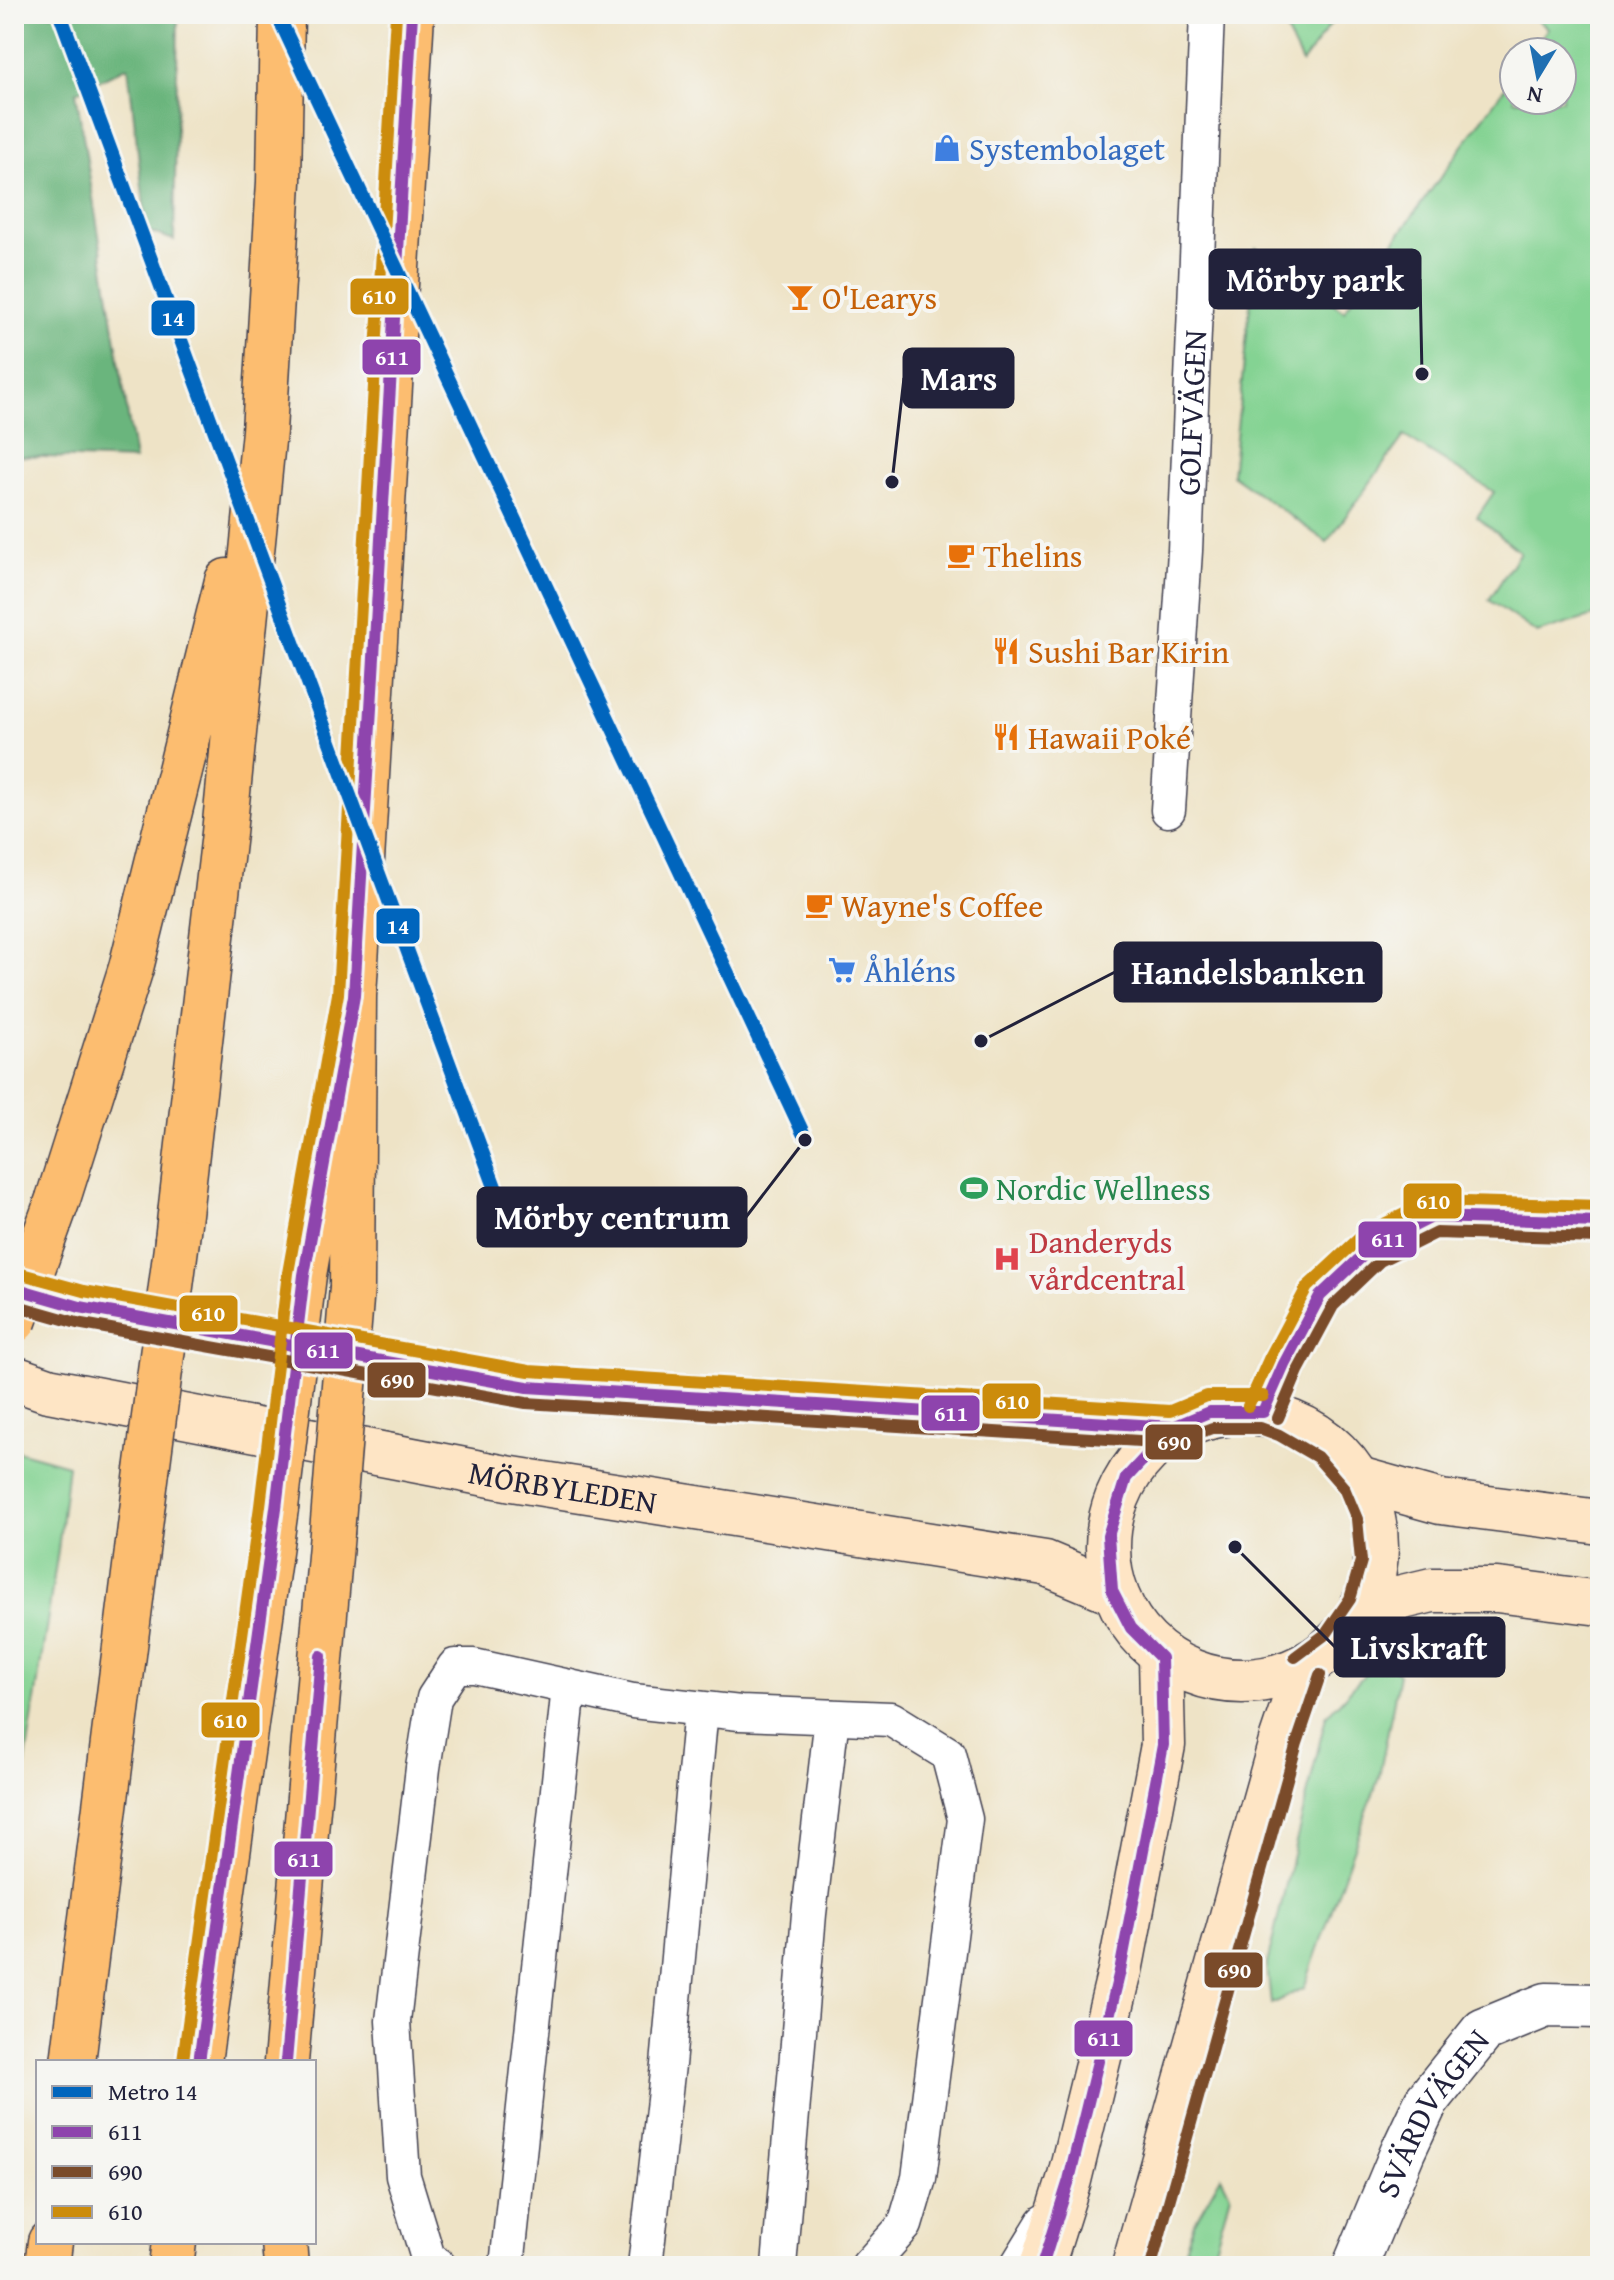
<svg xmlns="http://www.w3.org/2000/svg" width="1614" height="2280" viewBox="0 0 1614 2280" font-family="'Gentium Book Plus',serif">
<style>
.green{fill:#84d393;stroke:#537a67;stroke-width:2}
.forest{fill:#6bb57d;stroke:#466c5c;stroke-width:2}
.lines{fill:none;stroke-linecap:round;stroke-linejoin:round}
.lane-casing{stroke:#413f50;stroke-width:37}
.street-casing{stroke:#413f50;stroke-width:47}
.secondary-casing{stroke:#413f50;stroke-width:47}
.highway-casing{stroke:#413f50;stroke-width:47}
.lane{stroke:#fff;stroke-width:34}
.street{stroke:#fff;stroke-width:44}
.secondary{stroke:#fee5c5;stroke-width:44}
.highway{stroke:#fcbd6f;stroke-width:44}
.highway-bridge-casing{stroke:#413f50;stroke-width:47;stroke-linecap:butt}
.highway-bridge{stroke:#fcbd6f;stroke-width:44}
.bus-1-casing{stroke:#f6f6f2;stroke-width:18}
.bus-2-casing{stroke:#f6f6f2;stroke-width:18}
.bus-3-casing{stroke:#f6f6f2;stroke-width:18}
.bus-1{stroke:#8e44ad;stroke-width:12}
.bus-2{stroke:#7a4b2a;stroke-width:12}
.bus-3{stroke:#cc8c0c;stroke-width:12}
.metro-1-casing{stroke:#f6f6f2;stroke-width:20}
.metro-1{stroke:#0065bd;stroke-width:14}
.labels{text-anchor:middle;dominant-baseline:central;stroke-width:8;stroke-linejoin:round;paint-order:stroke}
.shop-label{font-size:32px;fill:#366cbe;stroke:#f6f6f2;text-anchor:start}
.food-label{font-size:32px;fill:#c56008;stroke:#f6f6f2;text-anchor:start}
.street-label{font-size:32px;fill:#22223b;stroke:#f6f6f2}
.leisure-label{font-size:32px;fill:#27864d;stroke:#f6f6f2;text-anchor:start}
.health-label{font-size:32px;fill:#be3a42;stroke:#f6f6f2;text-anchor:start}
.leader{fill:none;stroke:#22223b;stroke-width:3}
.callout-dot{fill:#22223b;stroke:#f6f6f2;stroke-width:3}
.callout{fill:#22223b;stroke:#22223b;stroke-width:3}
.callout-label{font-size:34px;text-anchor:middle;font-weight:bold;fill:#fff}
.line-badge{stroke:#f6f6f2;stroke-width:3}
.badge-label{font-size:22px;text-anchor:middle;font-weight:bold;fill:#fff}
</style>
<rect width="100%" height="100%" fill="#f6f6f2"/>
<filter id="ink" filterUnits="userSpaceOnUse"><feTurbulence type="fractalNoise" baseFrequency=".0125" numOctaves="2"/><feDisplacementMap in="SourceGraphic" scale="16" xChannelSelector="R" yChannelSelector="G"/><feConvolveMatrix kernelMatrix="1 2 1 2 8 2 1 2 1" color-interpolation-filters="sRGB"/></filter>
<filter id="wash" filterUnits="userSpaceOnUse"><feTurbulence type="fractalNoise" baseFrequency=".006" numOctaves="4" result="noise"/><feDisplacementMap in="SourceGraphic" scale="32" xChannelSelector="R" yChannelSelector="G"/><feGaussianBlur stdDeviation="1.8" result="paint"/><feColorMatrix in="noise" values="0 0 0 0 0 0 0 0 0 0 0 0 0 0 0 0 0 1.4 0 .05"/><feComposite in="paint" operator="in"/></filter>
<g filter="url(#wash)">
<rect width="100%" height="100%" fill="#eee3c6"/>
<!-- green -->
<path class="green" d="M1278,14H1338L1302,63Z
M1529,14H1600V614L1537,633L1489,600L1520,552L1477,517L1494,492L1404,436L1327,542L1232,475L1256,248L1344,311L1514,75V100H1562V52H1531L1548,28Z
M14,1450L68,1465L58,1550L14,1838Z
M1381,1657L1399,1674L1379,1777L1304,1988L1271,2004L1267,1964L1326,1716Z
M1221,2176L1230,2194L1210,2266H1179L1194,2223Z"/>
<!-- forest -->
<path class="forest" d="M14,14H178L174,240L147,231L128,66L76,92L135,460L14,456Z"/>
</g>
<g filter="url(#ink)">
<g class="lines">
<!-- lane casing -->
<g class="lane-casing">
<g id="lane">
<path id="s1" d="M1168,810L1185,551L1207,14"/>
<path d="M1263,1412L1284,1364L1320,1296L1371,1248L1432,1217L1600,1222"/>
<path d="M439,2266L428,2258L403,2176L393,2021L423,1768L434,1698L455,1666H474L633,1701L740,1713L891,1719L948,1754L965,1819L919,2178L905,2225L868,2266"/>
<path d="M507,2266L569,1687"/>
<path d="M645,2266L668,2065L701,1709"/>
<path d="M779,2266L809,1914L832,1717"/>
<path d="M1017,2266L1044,2222"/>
</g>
</g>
<!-- street casing -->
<g class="street-casing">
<g id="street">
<path id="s2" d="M1355,2266L1403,2151L1426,2102L1483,2031L1546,2005L1600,2006"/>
</g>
</g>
<!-- secondary casing -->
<g class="secondary-casing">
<g id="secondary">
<path d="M14,1288L80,1307L527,1387L1173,1427"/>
<path id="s3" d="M14,1378L48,1390L512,1479L1045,1563L1112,1591"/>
<circle cx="1242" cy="1547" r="134"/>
<path d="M1358,1479L1441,1502L1600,1522"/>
<path d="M1365,1606L1432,1590H1497L1600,1603"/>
<path d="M1042,2266L1069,2180L1120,1971L1163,1745L1161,1658"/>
<path d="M1134,2266L1282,1738L1305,1670"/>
</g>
</g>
<!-- highway casing -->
<g class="highway-casing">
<path id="highway" d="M58,1199L131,968L227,581
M177,1240L224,833L264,431L279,182L282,14
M304,1275L332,1117
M352,1287L354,996L412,14
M73,2062L147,1471
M199,2062L276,1508
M286,2062L332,1533
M284,2242L286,2266
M47,2266L50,2242
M171,2266L174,2242"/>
</g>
<!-- lane -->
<use href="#lane" class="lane"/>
<!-- street -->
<use href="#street" class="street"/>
<!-- secondary -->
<use href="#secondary" class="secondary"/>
<!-- highway -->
<use href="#highway" class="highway"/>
<!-- highway-bridge casing -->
<g class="highway-bridge-casing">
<path id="highway-bridge" d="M14,1321L58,1199
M147,1471L177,1240
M276,1508L304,1275
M332,1533L352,1287"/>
</g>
<!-- highway-bridge -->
<use href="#highway-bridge" class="highway-bridge"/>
<!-- bus-1 casing -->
<g class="bus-1-casing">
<path id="bus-1" d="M14,1288L80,1307L527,1387L1173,1427L1209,1412H1263
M1263,1412L1284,1364L1320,1296L1371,1248L1432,1217L1600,1222
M199,2062L276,1508L304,1275L354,996L412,14
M286,2062L321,1656
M1042,2266L1069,2180L1120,1971L1163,1745L1161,1658L1131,1628L1112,1591L1108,1536L1126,1478L1173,1427L1209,1412H1222"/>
</g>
<!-- bus-2 casing -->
<g class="bus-2-casing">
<path id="bus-2" d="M14,1305L77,1323L526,1403L1172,1443L1212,1428H1260L1279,1435L1317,1457L1344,1488L1357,1519L1361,1561L1350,1599L1326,1634L1295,1657
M1278,1418L1298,1371L1333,1306L1380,1261L1436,1233L1600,1238
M1151,2266L1297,1743L1320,1675"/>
</g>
<!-- bus-3 casing -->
<g class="bus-3-casing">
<path id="bus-3" d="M18,1273L84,1291L529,1371L1170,1411L1206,1396H1263
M1248,1406L1270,1357L1307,1287L1364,1234L1431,1201L1600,1206
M183,2060L260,1506L288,1273L338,994L396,14"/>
</g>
<!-- bus-1 -->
<use href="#bus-1" class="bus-1"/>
<!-- bus-2 -->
<use href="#bus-2" class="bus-2"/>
<!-- bus-3 -->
<use href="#bus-3" class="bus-3"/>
<!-- metro-1 casing -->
<g class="metro-1-casing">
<path id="metro-1" d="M60,14L511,1230
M277,14L803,1133"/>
</g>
<!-- metro-1 -->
<use href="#metro-1" class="metro-1"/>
</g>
</g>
<!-- icons -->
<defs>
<g id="shop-bare" transform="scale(2.16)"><path d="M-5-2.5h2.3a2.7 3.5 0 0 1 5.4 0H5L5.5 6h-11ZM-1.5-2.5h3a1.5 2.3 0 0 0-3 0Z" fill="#3f7fe0" stroke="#f6f6f2" stroke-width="2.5" paint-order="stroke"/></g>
<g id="bar-bare" transform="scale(2.16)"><path d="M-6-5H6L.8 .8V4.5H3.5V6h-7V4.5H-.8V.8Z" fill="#e8710a" stroke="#f6f6f2" stroke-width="2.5" paint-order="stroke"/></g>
<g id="cafe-bare" transform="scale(2.16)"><path d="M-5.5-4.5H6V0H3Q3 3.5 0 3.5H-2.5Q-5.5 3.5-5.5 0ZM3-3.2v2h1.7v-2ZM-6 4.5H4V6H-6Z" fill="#e8710a" stroke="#f6f6f2" stroke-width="2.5" paint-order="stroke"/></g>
<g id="restaurant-bare" transform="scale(2.16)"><path d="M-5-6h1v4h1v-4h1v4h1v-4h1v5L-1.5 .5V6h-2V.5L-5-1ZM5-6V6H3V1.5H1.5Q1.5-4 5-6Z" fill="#e8710a" stroke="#f6f6f2" stroke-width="2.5" paint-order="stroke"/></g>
<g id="supermarket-bare" transform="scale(2.16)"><path d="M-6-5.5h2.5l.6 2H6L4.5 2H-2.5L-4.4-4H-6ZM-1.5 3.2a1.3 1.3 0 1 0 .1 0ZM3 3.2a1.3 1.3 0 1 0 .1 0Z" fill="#3f7fe0" stroke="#f6f6f2" stroke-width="2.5" paint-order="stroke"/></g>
<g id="stadium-bare" transform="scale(2.16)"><path d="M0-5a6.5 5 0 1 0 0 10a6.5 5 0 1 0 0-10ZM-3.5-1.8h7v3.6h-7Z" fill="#2e9e5b" stroke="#f6f6f2" stroke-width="2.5" paint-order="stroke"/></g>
<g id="hospital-bare" transform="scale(2.16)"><path d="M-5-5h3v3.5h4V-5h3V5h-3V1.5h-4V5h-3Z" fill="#e0444e" stroke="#f6f6f2" stroke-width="2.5" paint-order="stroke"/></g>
</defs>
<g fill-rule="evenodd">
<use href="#shop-bare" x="947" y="148"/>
<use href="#bar-bare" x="800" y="297"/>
<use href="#cafe-bare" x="961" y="555"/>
<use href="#restaurant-bare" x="1006" y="651"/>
<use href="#restaurant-bare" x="1006" y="737"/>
<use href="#cafe-bare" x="819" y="905"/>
<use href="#supermarket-bare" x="842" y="970"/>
<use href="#stadium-bare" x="974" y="1188"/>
<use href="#hospital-bare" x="1007" y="1259"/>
</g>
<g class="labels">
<!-- shop labels -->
<g class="shop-label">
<text x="969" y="148">Systembolaget</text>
<text x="864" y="970">Åhléns</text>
</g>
<!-- food labels -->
<g class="food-label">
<text x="822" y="297">O'Learys</text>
<text x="983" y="555">Thelins</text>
<text x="1028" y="651">Sushi Bar Kirin</text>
<text x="1028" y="737">Hawaii Poké</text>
<text x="841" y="905">Wayne's Coffee</text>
</g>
<!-- street labels -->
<g class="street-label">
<text stroke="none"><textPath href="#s1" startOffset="398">GOLFVÄGEN</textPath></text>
<text stroke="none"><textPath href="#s3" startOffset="560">MÖRBYLEDEN</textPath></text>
<text stroke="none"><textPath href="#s2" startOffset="172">SVÄRDVÄGEN</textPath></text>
</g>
<!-- leisure labels -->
<g class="leisure-label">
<text x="996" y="1188">Nordic Wellness</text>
</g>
<!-- health labels -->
<g class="health-label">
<text x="1029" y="1241">Danderyds<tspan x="1029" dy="37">vårdcentral</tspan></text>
</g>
</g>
<!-- callouts -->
<path class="leader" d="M1422 374L1420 279M892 482L904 378M981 1041L1115 972M805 1140L746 1217M1235 1547L1335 1647"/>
<g class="callout-dot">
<circle cx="1422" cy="374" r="8"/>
<circle cx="892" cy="482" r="8"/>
<circle cx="981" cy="1041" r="8"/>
<circle cx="805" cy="1140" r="8"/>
<circle cx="1235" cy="1547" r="8"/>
</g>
<g class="callout">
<rect x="1210" y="250" width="210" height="58" rx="8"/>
<rect x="904" y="349" width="109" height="58" rx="8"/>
<rect x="1115" y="943" width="266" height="58" rx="8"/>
<rect x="478" y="1188" width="268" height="58" rx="8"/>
<rect x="1335" y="1618" width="169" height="58" rx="8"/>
</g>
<g class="callout-label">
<text x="1315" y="291">Mörby park</text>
<text x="959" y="390">Mars</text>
<text x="1248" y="984">Handelsbanken</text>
<text x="612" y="1229">Mörby centrum</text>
<text x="1419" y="1659">Livskraft</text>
</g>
<g class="line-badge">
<rect x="349" y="277" width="61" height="39" rx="8" fill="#cc8c0c"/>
<rect x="150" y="299" width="46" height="38" rx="8" fill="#0065bd"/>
<rect x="361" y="338" width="61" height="38" rx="8" fill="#8e44ad"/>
<rect x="375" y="907" width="46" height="38" rx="8" fill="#0065bd"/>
<rect x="1402" y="1182" width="61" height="38" rx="8" fill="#cc8c0c"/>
<rect x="1357" y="1220" width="61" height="39" rx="8" fill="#8e44ad"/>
<rect x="178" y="1294" width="61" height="39" rx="8" fill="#cc8c0c"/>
<rect x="293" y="1331" width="61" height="39" rx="8" fill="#8e44ad"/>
<rect x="366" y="1361" width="61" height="38" rx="8" fill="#7a4b2a"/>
<rect x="981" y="1382" width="61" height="38" rx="8" fill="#cc8c0c"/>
<rect x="920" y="1394" width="61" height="38" rx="8" fill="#8e44ad"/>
<rect x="1144" y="1423" width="60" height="38" rx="8" fill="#7a4b2a"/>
<rect x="200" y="1701" width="61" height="38" rx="8" fill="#cc8c0c"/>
<rect x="273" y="1840" width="61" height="38" rx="8" fill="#8e44ad"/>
<rect x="1203" y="1951" width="61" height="38" rx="8" fill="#7a4b2a"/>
<rect x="1073" y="2019" width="61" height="39" rx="8" fill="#8e44ad"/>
</g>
<g class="badge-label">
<text x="379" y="304">610</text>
<text x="173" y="326">14</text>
<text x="392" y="365">611</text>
<text x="398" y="934">14</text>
<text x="1433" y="1209">610</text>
<text x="1388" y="1247">611</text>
<text x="208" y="1321">610</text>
<text x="323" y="1358">611</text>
<text x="397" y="1388">690</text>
<text x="1012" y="1409">610</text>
<text x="951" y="1421">611</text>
<text x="1174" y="1450">690</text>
<text x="230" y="1728">610</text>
<text x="304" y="1867">611</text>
<text x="1234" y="1978">690</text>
<text x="1104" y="2046">611</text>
</g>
<!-- margin -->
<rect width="1614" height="2280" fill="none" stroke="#f6f6f2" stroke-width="48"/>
<!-- legend -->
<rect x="36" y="2060" width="280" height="184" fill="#f6f6f2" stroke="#a1a1a9" stroke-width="2"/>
<rect x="52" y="2086" width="40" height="12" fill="#0065bd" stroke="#a1a1a9" stroke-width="2"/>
<text x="108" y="2100" font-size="24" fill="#22223b">Metro 14</text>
<rect x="52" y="2126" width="40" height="12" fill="#8e44ad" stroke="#a1a1a9" stroke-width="2"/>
<text x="108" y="2140" font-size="24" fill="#22223b">611</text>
<rect x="52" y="2166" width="40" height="12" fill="#7a4b2a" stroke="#a1a1a9" stroke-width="2"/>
<text x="108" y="2180" font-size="24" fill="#22223b">690</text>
<rect x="52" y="2206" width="40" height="12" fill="#cc8c0c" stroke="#a1a1a9" stroke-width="2"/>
<text x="108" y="2220" font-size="24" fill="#22223b">610</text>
<!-- north arrow -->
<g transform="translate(1538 76) rotate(190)"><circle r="38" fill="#f6f6f2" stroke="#a1a1a9" stroke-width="2"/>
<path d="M0-6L14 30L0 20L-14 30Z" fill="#1f6fb2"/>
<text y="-12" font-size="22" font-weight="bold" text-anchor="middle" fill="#22223b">N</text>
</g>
</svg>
